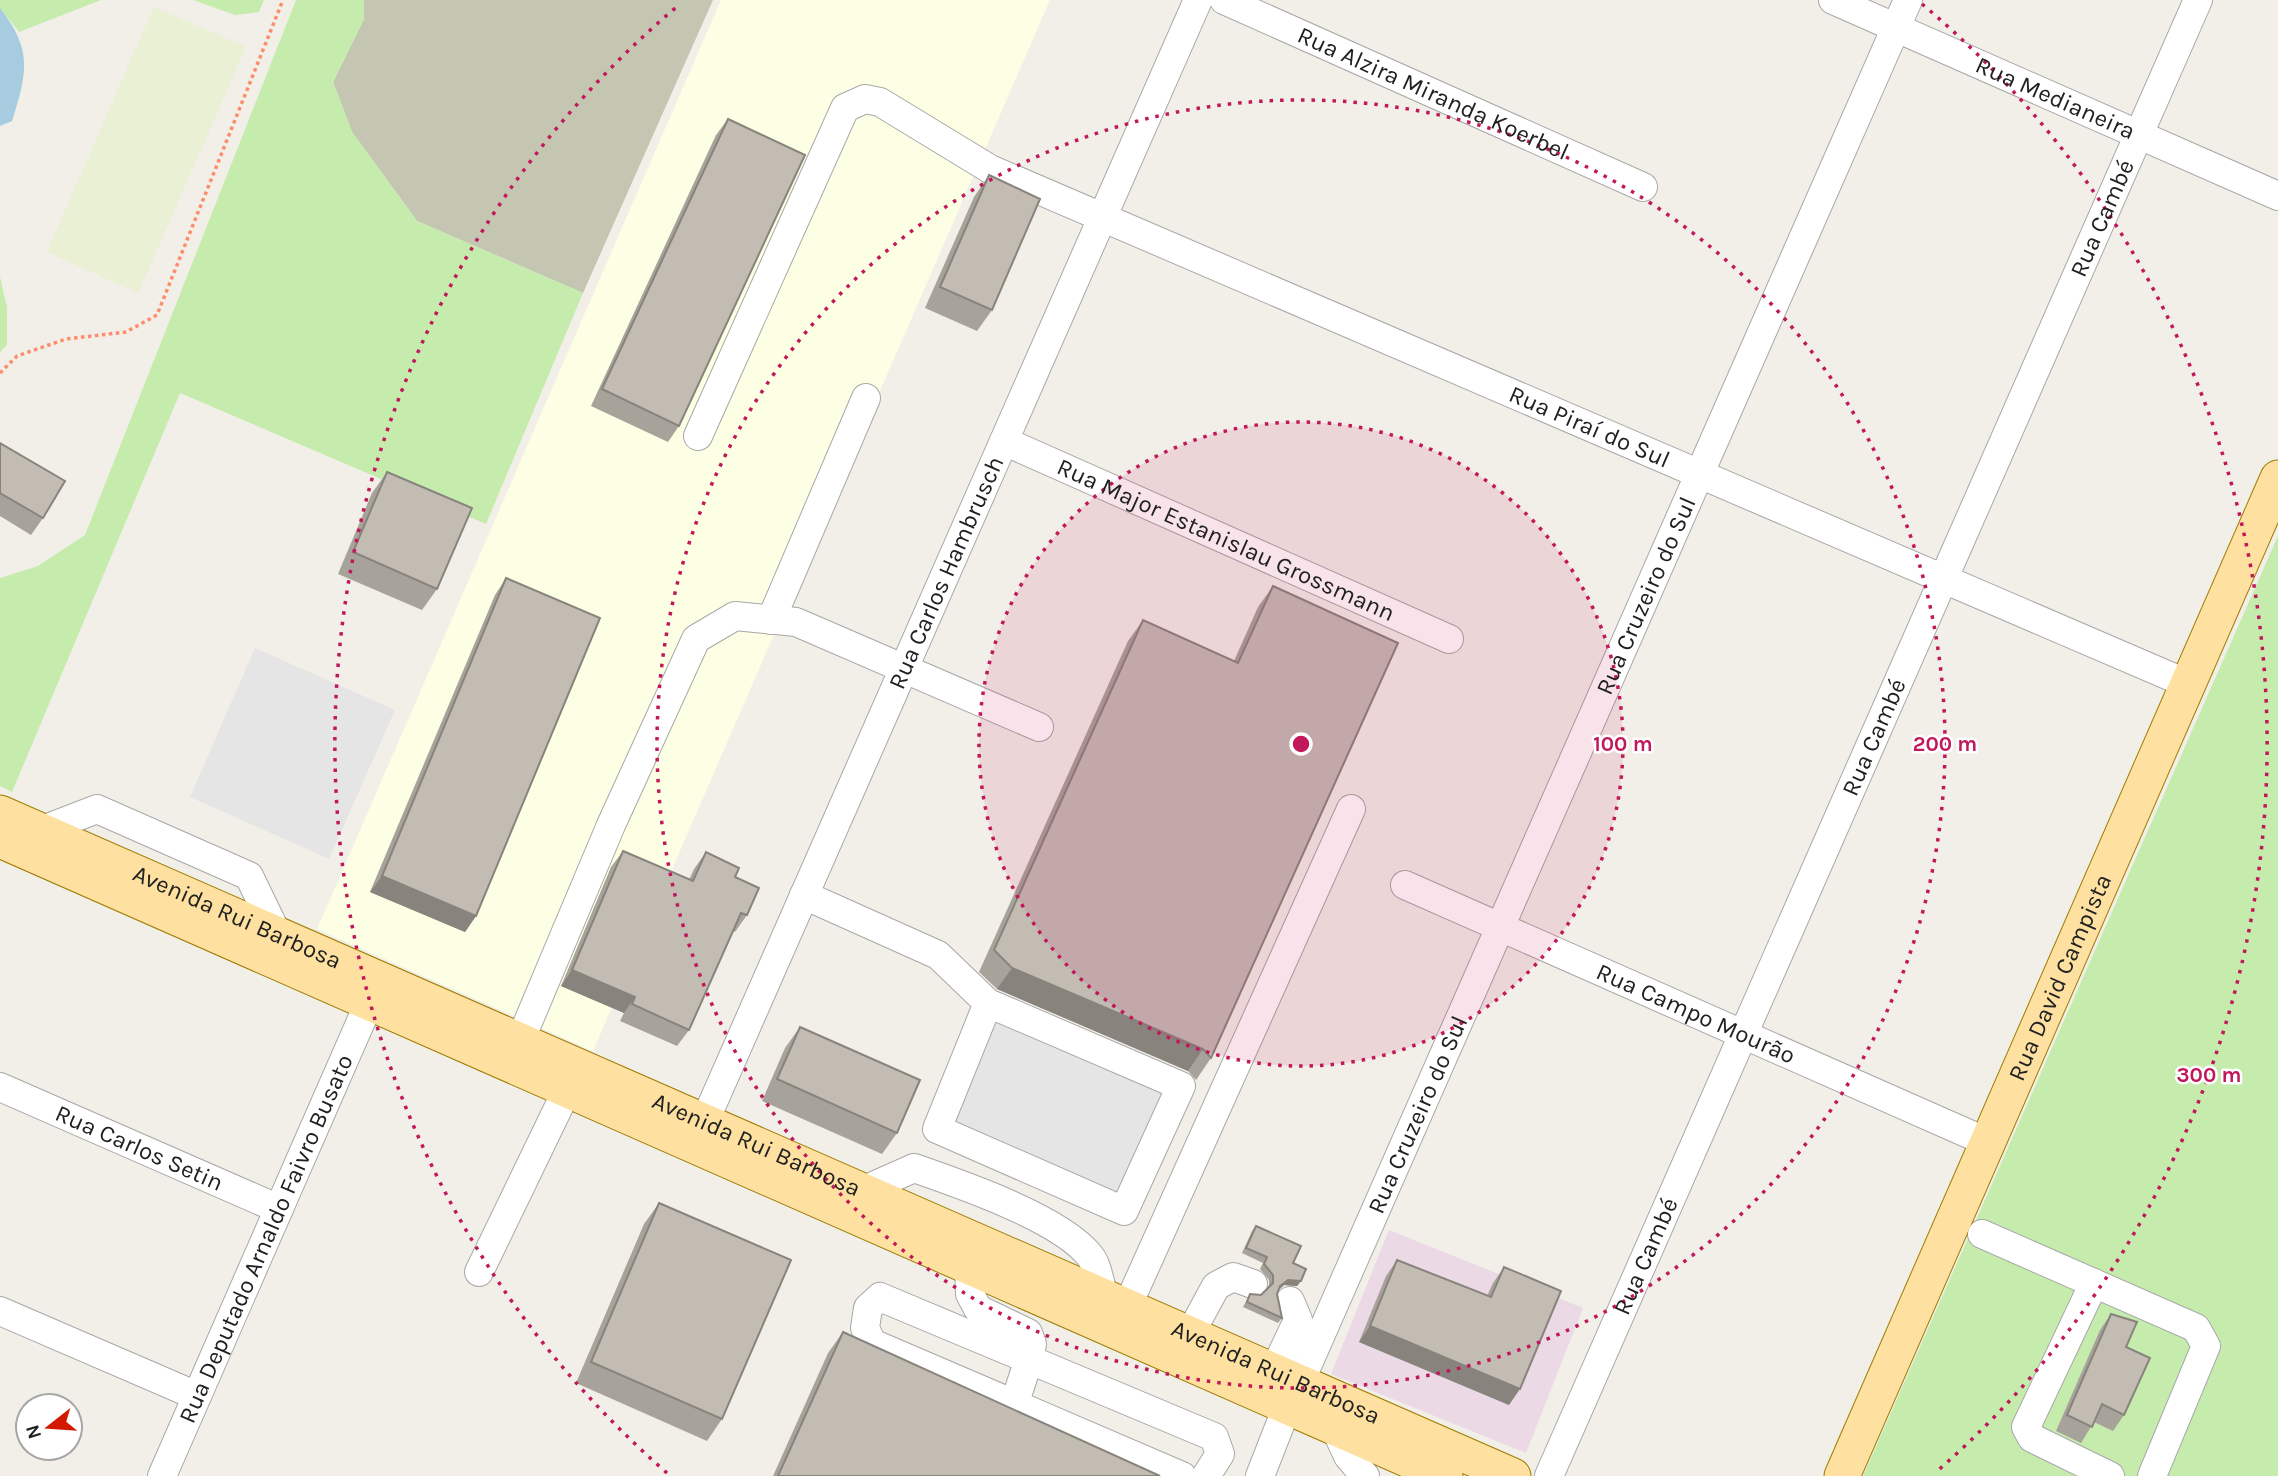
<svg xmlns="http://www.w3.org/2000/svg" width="2278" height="1476" viewBox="0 0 2278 1476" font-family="Karla,sans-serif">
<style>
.industrial{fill:#ebd9e5}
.education{fill:#fcffe3}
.construction{fill:#c4c6b2}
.farmland{fill:#eaf0d3}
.grass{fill:#c5ecad}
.parking{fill:#e5e5e5}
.water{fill:#a7cce0}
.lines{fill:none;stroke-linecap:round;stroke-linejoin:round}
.minor-casing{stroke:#a8a8a8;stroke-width:30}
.major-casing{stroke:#9e7c00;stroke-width:37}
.path{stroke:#fd8c6d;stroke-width:3.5;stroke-dasharray:3.5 3.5;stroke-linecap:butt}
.minor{stroke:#fff;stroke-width:28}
.major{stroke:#fee0a0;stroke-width:35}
.wall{fill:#a7a29a}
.shaded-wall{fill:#88847d}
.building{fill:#c2bcb3;stroke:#88847d;stroke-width:2}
.ring{fill:none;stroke:#c2185b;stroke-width:3.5;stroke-dasharray:3.5 7}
.labels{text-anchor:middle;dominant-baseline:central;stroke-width:5;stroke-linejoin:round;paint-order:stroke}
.street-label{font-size:24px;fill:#212121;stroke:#fff}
.centre{fill:#c2185b;stroke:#fff;stroke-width:3.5}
.ring-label{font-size:21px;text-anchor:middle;font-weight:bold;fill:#c2185b;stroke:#fff;stroke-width:5;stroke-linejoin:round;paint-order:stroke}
</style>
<rect width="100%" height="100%" fill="#f1efe7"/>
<!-- industrial -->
<path class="industrial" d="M1389,1230L1583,1308L1526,1453L1331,1374Z"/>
<!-- education -->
<path class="education" d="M721,0H1050L593,1051L317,929Z"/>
<!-- construction -->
<path class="construction" d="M364,0H713L583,293L417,221L352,132L333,82L364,19Z"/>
<!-- farmland -->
<path class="farmland" d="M154,7L246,47L138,293L47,252Z"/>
<!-- grass -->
<path class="grass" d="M0,0H101L19,32L0,8Z
M193,0H264L259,12L235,15Z
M296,0H364V19L333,82L352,132L417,221L583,293L486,524L180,393L12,792L0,786V578L38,566L85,535Z
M0,277L7,307V345L0,352Z
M2278,536V1476H1863Z"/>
<!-- parking -->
<path class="parking" d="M255,648L395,710L329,859L190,797Z
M989,997L1188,1083L1126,1221L930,1134Z"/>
<!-- water -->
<path class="water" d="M0,8C33,50 27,73 12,121L0,126Z"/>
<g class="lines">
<!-- minor casing -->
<g class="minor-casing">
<g id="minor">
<path id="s1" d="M1224,0L1643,187"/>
<path id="s2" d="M1833,0L2278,196"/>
<path id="s3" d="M698,436L845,108L865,99L880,102L990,169L2188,684"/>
<path id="s4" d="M1004,441L1449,639"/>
<path d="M771,620L866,398"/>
<path d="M40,831L97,809L249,876L277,934"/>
<path id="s5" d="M1405,885L1987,1142"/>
<path d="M804,895L938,955L988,1003L1181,1086L1124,1211L937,1129L988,1003"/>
<path d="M520,1041L611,825L696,639L735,616L796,622L1039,727"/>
<path id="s6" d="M0,1087L279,1209"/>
<path id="s7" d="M696,1141L1198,0"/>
<path d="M862,1191L914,1168C960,1184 1060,1218 1090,1256C1098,1266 1100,1285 1104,1297"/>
<path d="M1982,1234L2196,1328L2206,1346L2152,1476"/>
<path d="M969,1267L970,1294L978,1309L1028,1333L1032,1344L1029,1359L1014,1405"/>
<path d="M479,1272L567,1090"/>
<path d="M2094,1283L2026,1427L2032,1438L2110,1476"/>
<path d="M1127,1307L1351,809"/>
<path d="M0,1311L197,1396"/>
<path d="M1190,1334L1216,1286L1233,1277L1253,1284"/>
<path d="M1274,1371L1298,1320L1290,1301"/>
<path id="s8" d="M1300,1382L1908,0"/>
<path d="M1335,1428L1348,1456L1365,1476"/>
<path id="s9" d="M162,1476L369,1003"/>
<path d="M1182,1476L872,1343L865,1328L868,1308L880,1297L1214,1437L1220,1454L1206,1476"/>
<path d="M1260,1476L1287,1407"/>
<path id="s10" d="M1549,1476L2198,0"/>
</g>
</g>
<!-- major casing -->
<g class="major-casing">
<g id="major">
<path id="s11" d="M0,813L1513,1476"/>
<path d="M0,840L1445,1476"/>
<path id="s12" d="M1842,1476L2278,478"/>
</g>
</g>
<!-- path -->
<path class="path" d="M0,373L17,356L66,339L126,332L157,315L283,0"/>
<!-- minor -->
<use href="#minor" class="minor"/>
<!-- major -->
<use href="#major" class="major"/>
</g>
<!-- wall -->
<path class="wall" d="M728,119L679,426L668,442L591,406L716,135Z
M989,175L992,310L977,331L925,308L974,197Z
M0,443L43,518L31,535L0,516Z
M387,472L437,589L422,610L338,574L372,493Z
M506,578L476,916L465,932L370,892L495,595Z
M1273,586L1211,1058L1196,1080L1188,1071L997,989L979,972L1128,641L1143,620L1234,661L1258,607Z
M623,851L689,880L694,869L706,852L747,915L735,932L733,930L689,1030L677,1046L620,1021L624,1013L561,986L611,867Z
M800,1027L897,1133L882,1154L762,1101L785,1048Z
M659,1203L722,1419L707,1441L576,1383L644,1224Z
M1256,1226L1293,1263L1301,1281L1297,1286L1284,1285L1279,1290L1277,1294L1282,1318L1278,1323L1243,1307L1250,1294L1261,1295L1269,1287V1280L1260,1269L1263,1263L1242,1253L1252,1231Z
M1397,1260L1487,1296L1493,1283L1504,1267L1509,1405L1359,1342L1386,1276Z
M2111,1314L2126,1347L2124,1415L2113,1431L2094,1422L2081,1443L2056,1431L2100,1330Z
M843,1332L1160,1476H773L828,1353Z"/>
<!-- shaded-wall -->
<path class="shaded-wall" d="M382,876L476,916L465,932L370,892Z
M1012,968L1203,1049L1188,1071L997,989Z
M572,970L635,997L624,1013L561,986Z
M1288,1280L1301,1281L1297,1286L1284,1285L1276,1292L1280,1286Z
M1370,1326L1520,1389L1509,1405L1359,1342Z"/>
<!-- building -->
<path class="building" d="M728,119L805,155L679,426L602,389Z
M989,175L1040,199L992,310L940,287Z
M0,443L65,481L43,518L0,493Z
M387,472L472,508L437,589L353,552Z
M506,578L600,618L476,916L382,876Z
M1273,586L1398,643L1211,1058L1203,1049L1012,968L994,950L1143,620L1238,663Z
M623,851L693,881L706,852L739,868L735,877L759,888L747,915L741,913L689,1030L632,1004L635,997L572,970Z
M800,1027L920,1080L897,1133L777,1079Z
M659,1203L791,1260L722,1419L591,1362Z
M1256,1226L1301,1246L1293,1263L1306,1269L1301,1281L1288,1280L1280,1286L1277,1294L1282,1318L1247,1302L1250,1294L1261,1295L1273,1283V1275L1264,1264L1267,1257L1246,1248Z
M1397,1260L1491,1297L1504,1267L1561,1291L1520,1389L1370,1326Z
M2111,1314L2137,1322L2126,1347L2150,1358L2124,1415L2102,1404L2092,1427L2067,1415Z
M843,1332L1160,1476H778Z"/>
<!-- distance rings -->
<circle cx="1301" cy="744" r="322" fill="#c2185b" fill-opacity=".12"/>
<g class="ring">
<circle cx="1301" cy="744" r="322"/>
<circle cx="1301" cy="744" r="644"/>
<path d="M667 1473A966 966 0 0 1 680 4M1922 4A966 966 0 0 1 1935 1473"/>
</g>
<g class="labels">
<!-- street labels -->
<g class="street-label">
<text stroke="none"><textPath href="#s1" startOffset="229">Rua Alzira Miranda Koerbel</textPath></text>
<text stroke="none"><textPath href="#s2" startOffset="243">Rua Medianeira</textPath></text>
<text stroke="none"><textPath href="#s10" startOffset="1374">Rua Cambé</textPath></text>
<text stroke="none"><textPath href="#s3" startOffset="1178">Rua Piraí do Sul</textPath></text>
<text stroke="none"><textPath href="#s4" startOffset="243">Rua Major Estanislau Grossmann</textPath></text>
<text stroke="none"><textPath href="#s7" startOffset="621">Rua Carlos Hambrusch</textPath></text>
<text stroke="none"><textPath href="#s8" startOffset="859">Rua Cruzeiro do Sul</textPath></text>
<text stroke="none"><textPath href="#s10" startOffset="807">Rua Cambé</textPath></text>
<text stroke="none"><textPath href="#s11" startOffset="259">Avenida Rui Barbosa</textPath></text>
<text stroke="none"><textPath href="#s12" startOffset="544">Rua David Campista</textPath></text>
<text stroke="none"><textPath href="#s5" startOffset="318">Rua Campo Mourão</textPath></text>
<text stroke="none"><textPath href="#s8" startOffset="292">Rua Cruzeiro do Sul</textPath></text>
<text stroke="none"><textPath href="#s11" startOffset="826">Avenida Rui Barbosa</textPath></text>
<text stroke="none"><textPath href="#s6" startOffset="152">Rua Carlos Setin</textPath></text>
<text stroke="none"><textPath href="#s9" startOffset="259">Rua Deputado Arnaldo Faivro Busato</textPath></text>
<text stroke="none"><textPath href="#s10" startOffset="240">Rua Cambé</textPath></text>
<text stroke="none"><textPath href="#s11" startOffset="1393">Avenida Rui Barbosa</textPath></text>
</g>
</g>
<circle cx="1301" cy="744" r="10" class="centre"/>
<g class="ring-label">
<text x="1623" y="751">100 m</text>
<text x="1945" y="751">200 m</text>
<text x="2209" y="1082">300 m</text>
</g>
<!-- north arrow -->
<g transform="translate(49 1427) rotate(253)"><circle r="33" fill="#ffffff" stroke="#a6a6a6" stroke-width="2"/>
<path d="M0-5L12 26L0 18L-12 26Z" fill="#d21800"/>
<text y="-10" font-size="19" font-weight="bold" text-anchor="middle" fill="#212121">N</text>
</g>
</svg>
